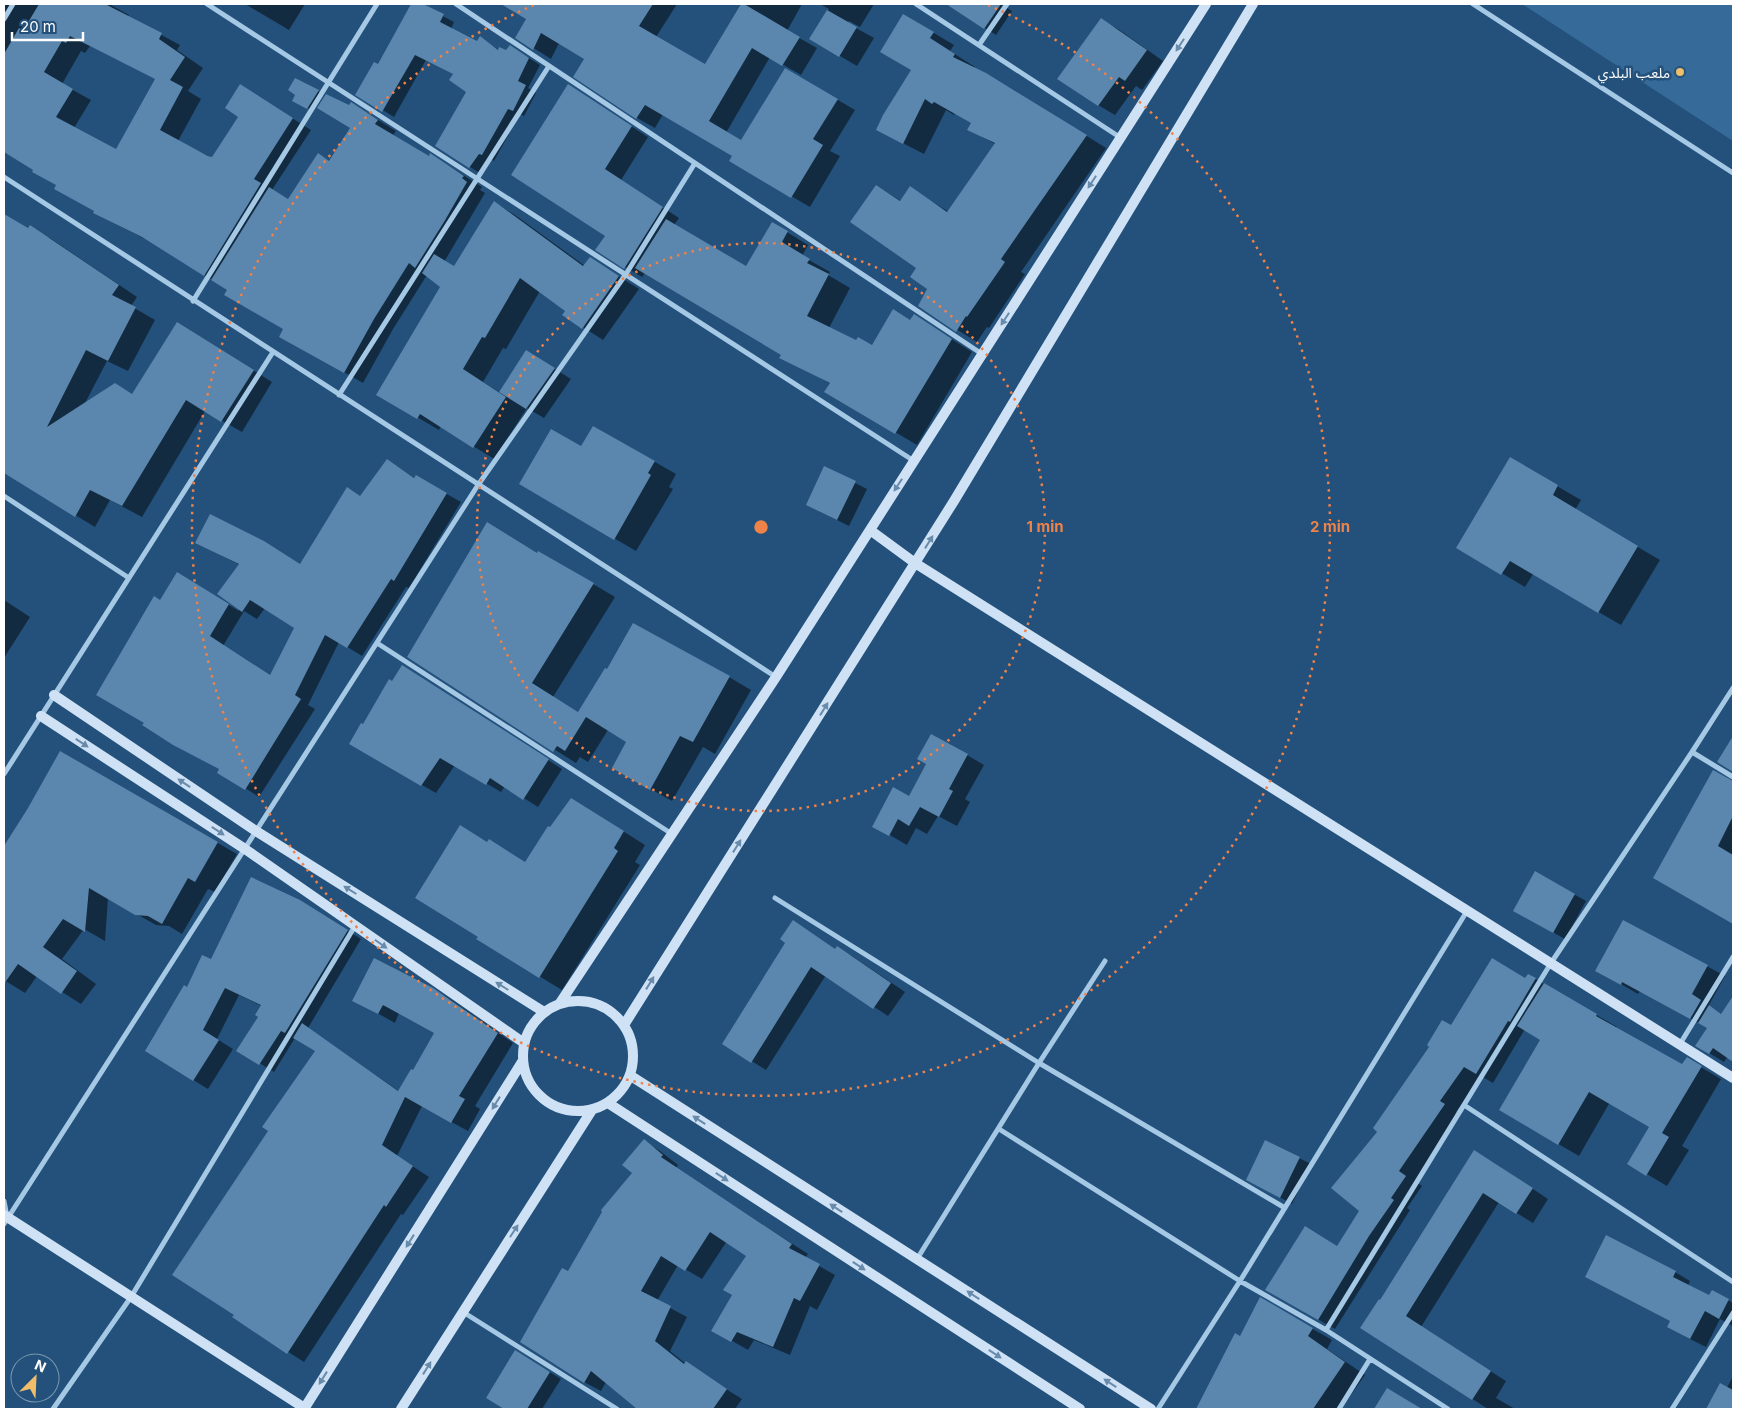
<svg xmlns="http://www.w3.org/2000/svg" width="1737" height="1413" viewBox="0 0 1737 1413" font-family="Inter,'Noto Sans Arabic',sans-serif">
<style>
.green{fill:#366a98}
.shadow{fill:#0007;fill-rule:evenodd}
.building{fill:#5b86ad;fill-rule:evenodd}
.lines{fill:none;stroke-linecap:round;stroke-linejoin:round}
.street{stroke:#a5c8e5;stroke-width:5}
.secondary{stroke:#cfe2f5;stroke-width:10}
.oneway{fill:#688bac}
.ring{fill:none;stroke:#ee8249;stroke-width:2.5;stroke-dasharray:2.5 5}
.poi-dot{fill:#f0bd68;stroke:#23517b;stroke-width:2}
.labels{text-anchor:middle;dominant-baseline:central;stroke-width:5;stroke-linejoin:round;paint-order:stroke}
.poi-label{font-size:14px;fill:#fff;stroke:#23517b;text-anchor:end}
.centre{fill:#ee8249;stroke:#23517b;stroke-width:2.5}
.ring-label{font-size:15px;text-anchor:middle;font-weight:bold;fill:#ee8249;stroke:#23517b;stroke-width:5;stroke-linejoin:round;paint-order:stroke}
</style>
<rect width="100%" height="100%" fill="#23517b"/>
<!-- green -->
<path class="green" d="M1522,4H1733V141Z"/>
<!-- shadow -->
<path class="shadow" d="M4,4H109L129,15L128,17L180,45L177,50L203,68L188,91L201,99L178,141L213,158L240,116L241,86L311,130L272,190L288,200L330,162L370,115L396,131L393,135L429,158L431,155L449,166L482,187L480,190L485,193L444,262L454,267L495,203L515,215L585,266L590,258L639,289L603,340L564,315L567,311L540,291L506,349L503,348L483,382L499,392L526,351L571,379L544,418L527,408L494,459L441,426L439,430L378,394L442,287L427,275L393,329L363,383L281,336L285,329L228,290L155,244L94,213L95,211L35,169L4,151ZM90,46L156,79L117,151L74,128L91,100L62,84L81,51L85,53Z
M245,4H305L289,30Z
M412,4H420L454,22L451,29L477,42L480,38L499,50L521,53L540,65L528,88L536,93L524,116L520,114L494,161L491,159L481,174L436,145L467,91L454,74L426,60L394,117L357,94L379,66Z
M504,4H677L656,37L705,66L741,6L737,4H802L787,31L817,48L801,75L770,57L726,133L742,142L785,69L855,110L830,151L840,156L810,207L731,161L734,155L663,114L655,128L637,118L575,76L585,59L559,43L551,59L516,37L528,19Z
M820,4H874L860,27L849,21L847,23L874,38L857,66L811,39L829,9Z
M956,4H1001L1012,11L996,35L954,8Z
M1101,20L1118,29L1163,61L1142,90L1136,86L1115,115L1098,105Z
M924,27L954,45L950,51L975,67L974,68L1007,86L1106,148L1021,272L1025,274L989,328L987,327L977,342L919,306L929,289L877,186L901,201L910,188L949,212L995,144L969,129L972,123L955,113L954,115L946,110L924,154L877,130L912,69Z
M296,79L323,94L313,111L294,100L297,94Z
M569,86L648,137L621,180L679,218L674,225L746,268L772,223L808,245L802,256L830,272L828,275L850,288L829,328L856,341L872,347L911,321L914,315L972,352L917,445L826,391L831,384L781,357L782,354L645,273L642,277L625,267L607,236Z
M4,216L29,230L50,238L137,297L131,306L155,320L128,371L107,361L84,405L133,395L197,335L272,382L242,432L205,411L142,517L110,500L95,527L4,472Z
M594,427L676,474L669,487L673,489L636,551L520,483L582,448Z
M1510,459L1581,500L1575,510L1660,560L1621,625L1533,574L1525,587L1458,547Z
M388,460L416,479L417,477L461,502L409,588L406,587L362,656L339,642L308,705L315,709L259,797L245,788L221,769L161,602L177,574L239,611L240,565L211,550L301,565L361,497ZM265,608L296,627L271,676L223,646L244,611L257,619Z
M825,468L867,489L849,526L819,511Z
M539,552L615,597L553,697L579,713L729,677L751,690L715,754L703,747L672,801L613,768L628,742L608,730L588,762L580,757L576,763L408,657Z
M4,600L30,617L4,658Z
M403,666L562,769L538,807L505,786L501,792L455,765L436,793L350,744Z
M61,753L237,854L215,892L208,889L182,934L169,926L156,925L108,898L105,941L84,929L62,959L96,984L81,1004L37,976L25,993L4,980V849L29,809Z
M967,755L984,765L965,799L970,802L957,826L938,816L927,834L916,828L907,845L874,826L909,798L928,763Z
M1732,782H1733V923L1655,877Z
M593,812L645,845L635,862L640,865L562,990L478,939L488,843L526,863L550,829Z
M1536,873L1586,901L1565,939L1515,911Z
M315,910L361,939L308,1028L400,1092L413,1071L435,1033L399,1013L395,1023L354,1000L433,989L450,999L513,1043L475,1106L480,1109L468,1131L422,1106L397,1156L429,1177L403,1215L401,1214L304,1362L234,1317L270,1131L317,1051L295,1038L274,1072L238,1050L260,1016L262,1006L239,995L217,1039L233,1049L208,1089L146,1051L188,989L211,961Z
M1624,921L1725,976L1709,1005L1722,1015L1733,998V1060L1728,1056L1724,1062L1709,1053L1708,1028L1640,991L1638,994L1614,980Z
M787,942L836,950L852,956L905,992L888,1016L826,975L766,1070L724,1044Z
M1529,975L1617,1027L1616,1028L1683,1066L1687,1059L1721,1079L1682,1146L1689,1150L1667,1186L1628,1163L1651,1126L1610,1102L1579,1156L1500,1110L1542,1039L1525,1029L1493,1083L1481,1076L1456,1112L1461,1115L1415,1181L1422,1186L1407,1208L1410,1210L1335,1329L1266,1290L1338,1247L1361,1210L1379,1131L1452,1027L1526,980Z
M644,1141L660,1151L678,1165L676,1168L808,1254L805,1258L835,1275L817,1310L810,1306L790,1355L754,1340L748,1350L713,1330L733,1295L748,1255L727,1241L702,1279L678,1265L657,1301L687,1317L670,1351L686,1364L742,1399L735,1409H639L606,1382L601,1391L584,1382L568,1273L634,1173Z
M1299,1158L1311,1164L1292,1204L1259,1186Z
M1491,1161L1548,1199L1533,1223L1499,1202L1421,1327L1506,1381L1496,1398L1515,1409H1488L1362,1328Z
M1675,1272L1690,1281L1688,1286L1709,1297L1712,1292L1733,1303V1326L1720,1319L1706,1347L1684,1336L1671,1321L1586,1277Z
M1261,1299L1332,1340L1327,1349L1365,1375L1341,1409H1198L1236,1335L1241,1337Z
M527,1358L561,1379L542,1409H506L487,1398Z
M1733,1376V1409H1707L1721,1385L1727,1388Z"/>
<!-- building -->
<path class="building" d="M39,4H105L162,33L159,39L185,57L170,80L183,87L160,130L208,156L212,157L238,117L225,108L240,84L293,118L254,179L261,183L204,276L142,237L93,213L94,211L54,189L56,185L32,172L33,170L4,152V54L19,28L23,31ZM70,36L155,79L116,149L56,117L73,89L44,72L62,41L66,43Z
M411,4H423L444,14L440,22L477,41L480,36L498,50L499,47L506,50L510,45L529,58L518,81L526,85L513,111L508,109L482,155L479,154L469,168L435,146L466,92L449,80L453,74L415,55L382,112L355,95L374,62L378,64Z
M501,4H653L639,26L705,64L741,4H744L800,37L782,66L752,48L709,121L741,140L785,68L838,99L813,139L823,145L791,198L729,161L732,156L645,105L636,119L573,77L584,59L541,33L533,50L515,38L526,19Z
M946,4H1001L984,29Z
M827,10L857,27L839,57L809,39Z
M903,14L934,32L930,38L955,54L953,57L986,73L1087,135L1001,259L1005,262L967,317L966,316L956,332L918,306L927,289L910,277L916,268L850,222L876,185L900,201L910,186L947,212L995,143L967,130L971,123L934,102L932,104L925,99L903,144L876,130L883,115L911,70L880,52Z
M1101,18L1147,50L1125,81L1119,77L1098,106L1057,79Z
M295,78L319,90L307,109L292,101L295,95L288,90Z
M568,84L632,126L605,169L663,207L624,269L595,250L605,236L511,175Z
M326,94L349,105L351,102L378,120L375,124L429,156L430,153L464,176L462,178L467,182L444,222L415,268L409,263L374,319L344,373L279,337L283,329L224,295L227,290L211,280L269,187L288,199L318,153L329,161L350,128L317,108Z
M494,201L583,266L590,257L619,276L582,329L562,315L565,311L520,278L485,338L482,337L463,369L506,397L473,448L420,414L417,419L376,395L440,287L422,273L434,254L454,266Z
M4,214L28,228L30,225L119,285L112,295L136,307L108,361L86,350L47,427L115,383L132,394L177,322L254,370L221,422L186,400L122,506L90,490L75,517L4,473Z
M666,219L746,266L772,222L788,231L782,242L810,259L807,263L829,274L807,316L856,340L858,337L872,345L893,309L910,320L914,314L952,339L895,434L824,392L830,383L779,358L781,355L635,268Z
M526,350L555,368L526,409L499,392Z
M593,426L655,461L648,473L651,475L614,540L519,484L551,429L581,446Z
M1510,457L1558,485L1553,495L1638,546L1598,613L1510,561L1501,575L1456,548Z
M387,459L414,478L416,475L447,493L394,581L391,579L347,648L325,635L295,695L301,699L245,790L217,773L219,769L173,745L142,725L144,723L96,695L154,596L160,600L177,572L229,604L210,636L270,675L294,628L250,600L242,612L217,594L239,564L195,543L210,514L264,541L300,564L347,487L360,496Z
M824,466L856,481L837,520L806,505Z
M487,522L537,553L538,551L594,583L532,683L578,712L605,668L607,669L633,623L730,676L693,742L680,736L650,790L612,768L626,742L586,717L565,751L557,746L553,752L407,657Z
M402,665L549,759L523,800L490,778L486,785L440,758L421,786L349,744L361,723L363,724L389,679L392,681Z
M931,734L968,754L949,789L953,791L939,817L920,807L909,826L898,819L889,836L872,827L893,787L909,796L926,764L917,759Z
M1733,736V772L1717,762Z
M60,751L218,842L195,882L188,878L162,924L148,916L135,915L89,888L85,932L63,919L43,947L77,971L61,994L18,964L4,984V846L28,808Z
M1713,770L1733,781V816L1718,846L1733,855V924L1653,878Z
M571,798L624,831L614,848L618,851L539,978L476,939L478,937L415,898L460,825L487,842L489,839L525,862L548,826L550,827Z
M1535,871L1575,894L1553,933L1513,911Z
M251,877L300,900L348,930L285,1033L281,1031L259,1065L236,1051L258,1017L255,1015L261,1005L225,988L203,1030L219,1040L193,1081L145,1051L184,985L187,987L202,955L211,959Z
M793,920L835,949L837,946L891,983L873,1009L811,967L751,1063L722,1044L785,943L780,939Z
M1623,920L1708,965L1692,994L1701,1000L1690,1019L1622,982L1621,985L1595,971Z
M374,958L433,988L498,1033L459,1096L465,1099L451,1123L405,1097L382,1145L413,1166L386,1207L384,1205L287,1354L232,1317L234,1315L172,1275L268,1131L262,1127L315,1051L293,1038L302,1023L398,1091L411,1069L413,1070L434,1033L383,1005L378,1014L352,1001Z
M1492,958L1525,978L1528,974L1536,978L1510,1022L1508,1021L1476,1074L1464,1067L1440,1101L1445,1104L1399,1171L1406,1176L1391,1198L1394,1200L1369,1236L1318,1320L1265,1290L1305,1226L1337,1246L1359,1211L1331,1188L1377,1132L1373,1128L1429,1047L1427,1045L1442,1020L1451,1025Z
M1544,983L1597,1014L1596,1016L1682,1064L1687,1057L1702,1066L1662,1133L1669,1137L1646,1176L1627,1164L1649,1127L1589,1092L1558,1145L1499,1110L1540,1040L1517,1026Z
M1733,996V1062L1713,1048L1709,1054L1695,1046L1707,1028L1698,1023L1709,1005L1721,1014Z
M644,1139L663,1155L661,1157L792,1244L789,1248L820,1264L800,1301L794,1298L773,1347L737,1332L731,1342L711,1331L732,1295L723,1290L746,1256L710,1232L685,1271L661,1256L641,1291L671,1306L655,1341L684,1364L686,1361L727,1389L713,1409H637L591,1371L584,1383L520,1342L562,1268L568,1271L602,1212L601,1210L632,1173L622,1165Z
M1265,1140L1300,1157L1280,1198L1246,1180Z
M1474,1150L1533,1188L1516,1214L1483,1193L1406,1316L1491,1371L1472,1400L1360,1328L1379,1299L1380,1300Z
M1606,1235L1676,1271L1673,1277L1709,1295L1712,1290L1729,1299L1719,1319L1705,1311L1690,1339L1667,1327L1670,1321L1585,1277Z
M1260,1297L1313,1328L1308,1336L1345,1362L1313,1409H1196L1235,1333L1240,1336Z
M515,1350L550,1372L527,1409H504L486,1398Z
M1720,1383L1733,1390V1409H1706Z
M1387,1388L1422,1409H1374Z"/>
<g class="lines">
<!-- street -->
<path class="street" d="M207,4L914,461
M456,4L982,354
M916,4L1121,138
M1473,4L1733,173
M4,19L13,4
M979,45L1007,4
M4,177L776,677
M193,301L377,4
M339,395L549,66
M4,496L129,578
M377,643L672,834
M1692,752L1733,777
M4,774L273,352
M775,898L1039,1063L1285,1208
M1680,1044L1733,957
M1464,1105L1733,1282
M999,1129L1240,1281L1326,1330L1448,1409
M4,1201L7,1217
M4,1224L478,485L626,274L695,163
M917,1259L1039,1063L1105,961
M463,1312L617,1409
M1326,1330L1551,963L1692,752L1733,688
M53,1409L131,1297L355,926
M1158,1409L1240,1281L1467,911
M1339,1409L1370,1359
M1672,1409L1733,1313"/>
<!-- secondary -->
<path class="secondary" d="M870,530L915,563L1733,1078
M54,695L256,831L544,1012
M41,716L245,849L524,1043
M523 1056a55 55 0 1 1 110 0a55 55 0 1 1-110 0Z
M560,1003L776,677L1206,4
M624,1025L954,501L1253,4
M631,1076L1151,1409
M608,1103L1080,1409
M4,1215L306,1409
M304,1409L522,1062
M401,1409L592,1110"/>
</g>
<!-- one-way arrows -->
<defs><path id="oneway-solid" d="M-6-.8H1V-3.2L6.5 0L1 3.2V.8H-6Z" transform="scale(1.25)"/></defs>
<g class="oneway">
<use href="#oneway-solid" transform="translate(1180 45) rotate(123)"/>
<use href="#oneway-solid" transform="translate(1092 182) rotate(123)"/>
<use href="#oneway-solid" transform="translate(1005 319) rotate(123)"/>
<use href="#oneway-solid" transform="translate(898 485) rotate(123)"/>
<use href="#oneway-solid" transform="translate(929 542) rotate(-58)"/>
<use href="#oneway-solid" transform="translate(824 709) rotate(-58)"/>
<use href="#oneway-solid" transform="translate(82 743) rotate(33)"/>
<use href="#oneway-solid" transform="translate(184 783) rotate(-146)"/>
<use href="#oneway-solid" transform="translate(218 831) rotate(33)"/>
<use href="#oneway-solid" transform="translate(737 846) rotate(-58)"/>
<use href="#oneway-solid" transform="translate(350 890) rotate(-148)"/>
<use href="#oneway-solid" transform="translate(381 944) rotate(35)"/>
<use href="#oneway-solid" transform="translate(650 983) rotate(-58)"/>
<use href="#oneway-solid" transform="translate(502 986) rotate(-148)"/>
<use href="#oneway-solid" transform="translate(496 1103) rotate(122)"/>
<use href="#oneway-solid" transform="translate(699 1120) rotate(-147)"/>
<use href="#oneway-solid" transform="translate(722 1177) rotate(33)"/>
<use href="#oneway-solid" transform="translate(836 1208) rotate(-147)"/>
<use href="#oneway-solid" transform="translate(514 1231) rotate(-57)"/>
<use href="#oneway-solid" transform="translate(410 1241) rotate(122)"/>
<use href="#oneway-solid" transform="translate(859 1266) rotate(33)"/>
<use href="#oneway-solid" transform="translate(973 1295) rotate(-147)"/>
<use href="#oneway-solid" transform="translate(995 1354) rotate(33)"/>
<use href="#oneway-solid" transform="translate(427 1368) rotate(-58)"/>
<use href="#oneway-solid" transform="translate(323 1378) rotate(122)"/>
<use href="#oneway-solid" transform="translate(1110 1383) rotate(-147)"/>
</g>
<!-- distance rings -->
<g class="ring">
<circle cx="761" cy="527" r="284"/>
<path d="M988 5A569 569 0 1 1 534 5"/>
</g>
<!-- markers -->
<circle class="poi-dot" cx="1680" cy="72" r="5"/>
<g class="labels">
<!-- poi labels -->
<g class="poi-label">
<text x="1670" y="72">ملعب البلدي</text>
</g>
</g>
<circle cx="761" cy="527" r="8" class="centre"/>
<g class="ring-label">
<text x="1045" y="532">1 min</text>
<text x="1330" y="532">2 min</text>
</g>
<!-- border -->
<rect width="1737" height="1413" fill="none" stroke="#ffffff" stroke-width="10"/>
<!-- north arrow -->
<g transform="translate(35 1378) rotate(24)"><circle r="24" fill="#23517b" stroke="#7b97b0"/>
<path d="M0-4L9 19L0 12L-9 19Z" fill="#f0bd68"/>
<text y="-8" font-size="14" font-weight="bold" text-anchor="middle" fill="#ffffff">N</text>
</g>
<!-- scale -->
<path d="M12 32v8h71v-8" fill="none" stroke="#ffffff" stroke-width="2.5"/>
<text x="20" y="32" font-size="15" fill="#ffffff" stroke="#23517b" stroke-width="4" paint-order="stroke">20 m</text>
</svg>
